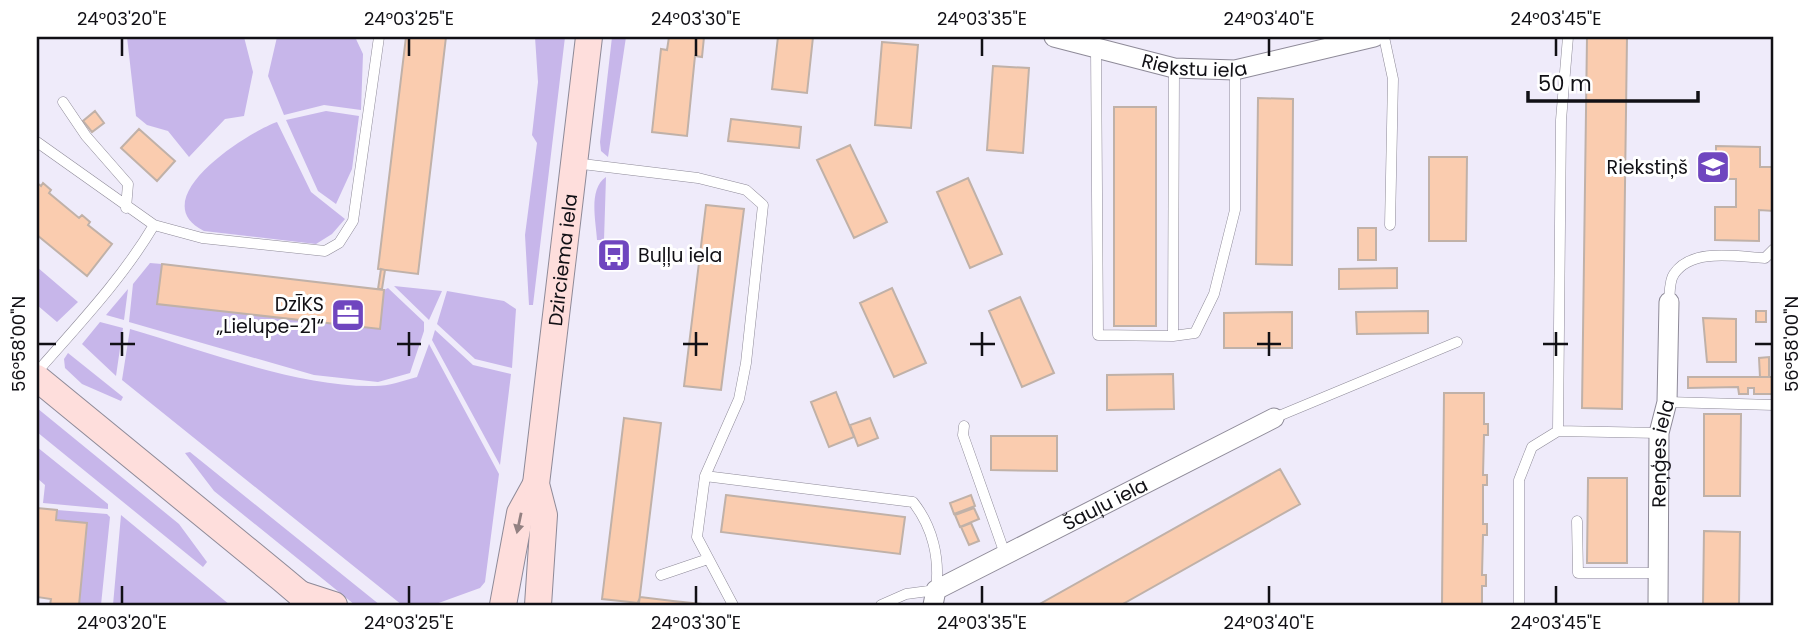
<svg xmlns="http://www.w3.org/2000/svg" width="1811" height="642" viewBox="0 0 1811 642" font-family="Poppins,sans-serif">
<style>
.green{fill:#c7b6ea}
.building{fill:#faccaf;stroke:#c0b1a8;stroke-width:2}
.lines{fill:none;stroke-linecap:round;stroke-linejoin:round}
.lane-casing{stroke:#8e8a98;stroke-width:11}
.street-casing{stroke:#8e8a98;stroke-width:21}
.secondary-casing{stroke:#8e8a98;stroke-width:28}
.lane{stroke:#fff;stroke-width:10}
.street{stroke:#fff;stroke-width:19}
.secondary{stroke:#fededc;stroke-width:26}
.oneway{fill:#938182}
.ticks{fill:none;stroke:#111015;stroke-width:2.5}
.labels{text-anchor:middle;dominant-baseline:central;stroke-width:6;stroke-linejoin:round;paint-order:stroke}
.street-label{font-size:19px;fill:#111015;stroke:#fff}
.poi-label{font-size:19px;fill:#111015;stroke:#fff;text-anchor:end}
.neatline{fill:none;stroke:#111015;stroke-width:2.5}
.ticks-label{font-size:18px;text-anchor:middle;fill:#111015}
</style>
<rect width="100%" height="100%" fill="#efebfa"/>
<!-- green -->
<path class="green" d="M127,37H244L253,72L244,116L225,119L189,157L168,131L147,125L136,116Z
M277,37L356,39L363,54L361,110L324,105L284,115L268,76Z
M535,37H565L533,305H529L525,235L537,143L532,135L538,82Z
M612,37H626L608,157L601,151L600,142Z
M326,111L359,116L352,169L336,204L318,191L286,120Z
M277,122L311,192L345,219L332,234L316,244L204,231C142,200 246,133 277,122Z
M606,177L604,240H597C596,221 588,189 606,177Z
M150,263L162,264L158,304L379,329L384,290L388,288L424,322V331L410,373L378,382L314,375L129,322L133,284Z
M37,267L78,302L57,322L37,305Z
M394,286L442,291L429,320Z
M128,289L124,320L106,315Z
M447,291L504,301L516,309L512,368L475,359L437,324Z
M100,322L123,328L116,376L82,344Z
M130,329C202,350 301,388 375,386C389,386 403,381 417,377L429,344L499,474L485,582L480,588L433,605H402L122,380Z
M435,330L473,365L511,374L500,465L432,340Z
M68,353L123,397L121,401L82,384L65,368L64,359Z
M37,408L179,524L207,562L203,567L37,432Z
M37,447L108,504V509L43,503L45,485L37,478Z
M190,452L380,605H355L214,491L185,453Z
M57,510L107,514L110,517L101,605H79L87,524L56,520Z
M121,515L230,605H113Z"/>
<!-- building -->
<path class="building" d="M406,37H446L418,274L378,269Z
M669,37H704L702,57L695,56L687,136L652,132L661,49L667,50Z
M778,37H813L807,93L772,89Z
M1587,37H1627L1622,409L1582,408Z
M882,42L918,45L911,128L875,125Z
M993,66L1029,68L1023,153L987,150Z
M1258,98L1293,99L1292,265L1256,264Z
M1114,107H1156V326H1114Z
M95,111L104,123L92,132L83,121Z
M731,119L801,127L799,148L728,141Z
M139,129L175,161L157,181L121,148Z
M850,145L887,222L854,238L817,160Z
M1716,146L1760,147V167H1774V211L1759,210V241L1715,240V207H1736V179H1716Z
M1429,157H1467L1466,241H1429Z
M968,178L1002,254L970,268L937,192Z
M37,183L41,186L43,183L51,190L49,193L79,218L82,215L90,222L88,225L112,244L87,276L37,235Z
M706,205L744,209L721,390L684,386Z
M1358,228H1376V260H1358Z
M622,248H626L625,262L620,261Z
M162,264L384,290L380,329L157,304Z
M1397,268V288L1339,289V269Z
M381,269L385,270L382,289H378Z
M892,288L926,363L894,377L860,303Z
M1020,297L1054,373L1022,387L989,311Z
M1428,311V333L1357,334L1356,312Z
M1756,311H1766V322H1756Z
M1292,312V348H1224V313Z
M1703,318L1736,319V362H1707Z
M1769,357V377H1760L1759,358Z
M1173,374L1174,409L1107,410V375Z
M1688,377H1774V394H1754V388H1748V394H1739L1738,387L1688,388Z
M836,392L854,437L829,447L811,402Z
M1444,393H1484V424H1488V435H1484L1483,475H1487V485H1483V524H1487V535H1483L1482,575H1486V586H1482V605H1442Z
M1704,414H1741L1740,496H1704Z
M624,418L661,423L639,603L602,599Z
M870,418L878,438L858,446L850,425Z
M991,436H1057V471L991,470Z
M1280,469L1300,504L1121,605H1038Z
M1588,478H1627V563H1587Z
M726,495L905,517L900,554L721,532Z
M971,495L975,506L954,514L950,503Z
M37,508L57,510L56,520L87,523L79,605H50L51,599L37,597Z
M974,508L979,519L960,527L955,515Z
M971,523L979,541L969,545L961,527Z
M1704,531L1740,532L1739,605H1703Z
M640,597L673,601L712,605H637Z"/>
<g class="lines">
<!-- lane casing -->
<g class="lane-casing">
<path id="lane" d="M1384,37L1393,79L1390,225
M1096,48L1098,335L1173,336L1174,68
M63,102L86,136L128,184L126,208
M37,142L154,225L202,238L325,251L339,243L353,221L379,37
M574,163L698,178L746,190L763,205L746,363L739,399L705,476L697,537L733,605
M1669,302C1670,294 1669,281 1674,274C1692,247 1738,257 1765,258L1774,249
M1173,336L1195,333L1214,294L1235,210V70
M37,372C78,325 122,279 154,225
M1667,402L1774,405
M1274,418L1457,342
M964,426L963,435L1005,554
M1558,431L1561,120L1568,37
M705,476L913,502C933,527 940,559 936,590L906,594L881,605
M1577,521L1578,573H1658
M661,575L708,559
M1519,605V480L1532,447L1558,431L1659,433"/>
</g>
<!-- street casing -->
<g class="street-casing">
<g id="street">
<path id="s1" d="M1054,37L1174,68L1235,70L1374,37"/>
<path id="s2" d="M933,605L936,590L1274,418"/>
<path id="s3" d="M1658,605L1659,433L1667,402L1669,302"/>
</g>
</g>
<!-- secondary casing -->
<g class="secondary-casing">
<g id="secondary">
<path d="M37,378L281,578L300,594L306,605"/>
<path d="M300,594L334,605"/>
<path d="M503,605L520,513L536,484"/>
<path id="s4" d="M538,605L544,515L536,484L589,37"/>
</g>
</g>
<!-- lane -->
<use href="#lane" class="lane"/>
<!-- street -->
<use href="#street" class="street"/>
<!-- secondary -->
<use href="#secondary" class="secondary"/>
</g>
<!-- one-way arrows -->
<defs><path id="oneway-solid" d="M-6-.8H1V-3.2L6.5 0L1 3.2V.8H-6Z" transform="scale(1.75)"/></defs>
<use class="oneway" href="#oneway-solid" transform="translate(519 523) rotate(102)"/>
<!-- ticks -->
<path class="ticks" d="M122,38V56M409,38V56M696,38V56M982,38V56M1269,38V56M1556,38V56M122,332V356M409,332V356M696,332V356M982,332V356M1269,332V356M1556,332V356M38,344H56M110,344H135M397,344H421M683,344H708M970,344H995M1257,344H1281M1543,344H1568M1755,344H1772M122,586V604M409,586V604M696,586V604M982,586V604M1269,586V604M1556,586V604"/>
<!-- icons -->
<defs>
<g id="school-square" transform="scale(1.75)"><rect x="-9" y="-9" width="18" height="18" rx="4" fill="#6f46bf" stroke="#fff"/><path d="M0-5L7-2L0 1L-7-2ZM-4 1L0 2.5L4 1V4Q0 6-4 4Z" fill="#fff"/></g>
<g id="bus-square" transform="scale(1.75)"><rect x="-9" y="-9" width="18" height="18" rx="4" fill="#6f46bf" stroke="#fff"/><path d="M-5-6H5V4H4V6H2V4H-2V6H-4V4H-5ZM-3.5-4V0h7V-4ZM-3.5 1.2v1.5H-2V1.2ZM2 1.2v1.5H3.5V1.2Z" fill="#fff"/></g>
<g id="office-square" transform="scale(1.75)"><rect x="-9" y="-9" width="18" height="18" rx="4" fill="#6f46bf" stroke="#fff"/><path d="M-6-3h4V-5.5h4V-3h4V5H-6ZM-1-4.5V-3h2v-1.5ZM-6 0V1H6V0Z" fill="#fff"/></g>
</defs>
<g fill-rule="evenodd">
<use href="#school-square" x="1713" y="167"/>
<use href="#bus-square" x="614" y="255"/>
<use href="#office-square" x="348" y="315"/>
</g>
<g class="labels">
<!-- street labels -->
<g class="street-label">
<text stroke="none"><textPath href="#s1" startOffset="144">Riekstu iela</textPath></text>
<text stroke="none"><textPath href="#s4" startOffset="348">Dzirciema iela</textPath></text>
<text stroke="none"><textPath href="#s3" startOffset="152">Reņģes iela</textPath></text>
<text stroke="none"><textPath href="#s2" startOffset="205">Šauļu iela</textPath></text>
</g>
<!-- poi labels -->
<g class="poi-label">
<text x="1688" y="167">Riekstiņš</text>
<text x="638" y="255" text-anchor="start">Buļļu iela</text>
<text x="324" y="304">DzĪKS<tspan x="324" dy="22">„Lielupe-21“</tspan></text>
</g>
</g>
<!-- border -->
<rect width="1811" height="642" fill="none" stroke="#ffffff" stroke-width="77"/>
<!-- scale -->
<path d="M1528 91v10h170v-10" fill="none" stroke="#111015" stroke-width="3.5"/>
<text x="1538" y="91" font-size="21" fill="#111015" stroke="#ffffff" stroke-width="5" paint-order="stroke">50 m</text>
<rect x="38" y="38" width="1734" height="566" class="neatline"/>
<g class="ticks-label">
<text x="122" y="25">24°03'20"E</text>
<text x="409" y="25">24°03'25"E</text>
<text x="696" y="25">24°03'30"E</text>
<text x="982" y="25">24°03'35"E</text>
<text x="1269" y="25">24°03'40"E</text>
<text x="1556" y="25">24°03'45"E</text>
<text transform="translate(19 344) rotate(-90)" y="6">56°58'00"N</text>
<text transform="translate(1792 344) rotate(-90)" y="6">56°58'00"N</text>
<text x="122" y="629">24°03'20"E</text>
<text x="409" y="629">24°03'25"E</text>
<text x="696" y="629">24°03'30"E</text>
<text x="982" y="629">24°03'35"E</text>
<text x="1269" y="629">24°03'40"E</text>
<text x="1556" y="629">24°03'45"E</text>
</g>
</svg>
